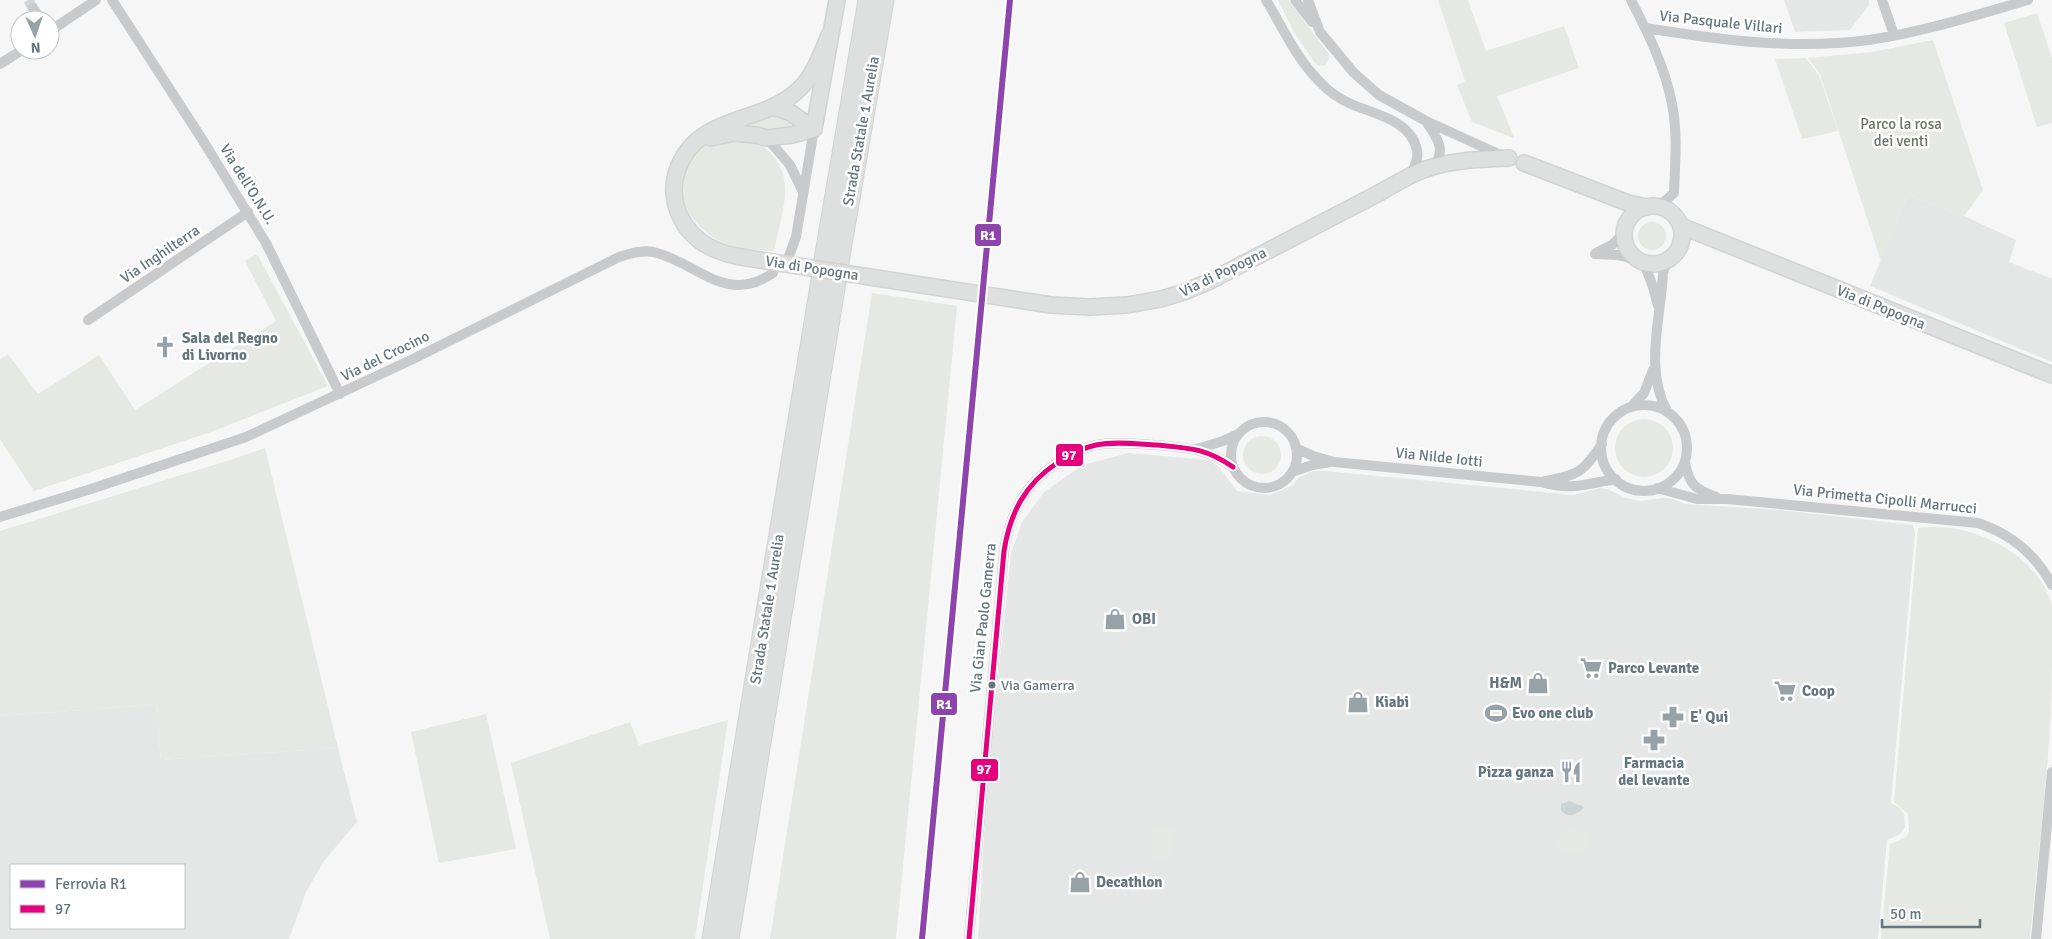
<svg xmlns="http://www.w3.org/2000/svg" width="2052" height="939" viewBox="0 0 2052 939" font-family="Signika,sans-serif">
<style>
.built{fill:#e5e7e6;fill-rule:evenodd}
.green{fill:#e6e8e3}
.water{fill:#cad3d5}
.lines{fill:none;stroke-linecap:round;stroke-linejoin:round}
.street-tunnel{stroke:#d2d6d8;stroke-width:10;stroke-dasharray:10 5;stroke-linecap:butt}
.secondary-casing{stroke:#d2d3d4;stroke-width:18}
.highway-casing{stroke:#d2d3d3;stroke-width:21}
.street{stroke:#c9cacb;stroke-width:10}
.secondary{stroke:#dedfdf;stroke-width:15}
.highway{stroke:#dedfdf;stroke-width:19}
.secondary-bridge-casing{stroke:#d2d3d4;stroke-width:18;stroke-linecap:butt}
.secondary-bridge{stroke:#dedfdf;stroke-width:15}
.bus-1-casing{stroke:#fff;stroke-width:9}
.bus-1{stroke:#e5007d;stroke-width:5}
.rail-1-casing{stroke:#fff;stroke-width:10}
.rail-1{stroke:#8e44ad;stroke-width:6}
.bus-dot{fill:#64757e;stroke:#fff;stroke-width:2}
.labels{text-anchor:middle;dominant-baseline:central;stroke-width:5;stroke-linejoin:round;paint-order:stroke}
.bus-label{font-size:14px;fill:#64757e;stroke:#fff;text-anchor:start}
.street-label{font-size:15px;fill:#64757e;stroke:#fff}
.park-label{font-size:15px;fill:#687663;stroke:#fff}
.poi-label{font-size:15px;font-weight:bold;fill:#64757e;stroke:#fff;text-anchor:start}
.line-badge{stroke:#fff;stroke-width:2}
.badge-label{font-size:14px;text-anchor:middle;font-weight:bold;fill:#fff}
</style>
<rect width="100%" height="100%" fill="#f6f6f6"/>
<!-- built -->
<path class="built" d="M1784,0H1869V5L1850,30L1795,32Z
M1908,195L1964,216L2016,240L2009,262L2052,279V362L1870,286Z
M1128,453L1209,460L1219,467L1237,491L1270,495L1293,485L1298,478L1313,471H1326L1574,495L1599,488L1607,489L1626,498L1640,501L1663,498L1673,499L1685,504L1780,510L1913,525L1915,533L1891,803L1899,807L1904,814L1905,827L1900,834L1887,840L1878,939H978L987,784L1011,553L1022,522L1044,492L1083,465Z
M156,705L161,760L338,748L357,822L324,861L306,892L289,939H0V716ZM11,865H184V928H11Z"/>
<!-- green -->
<path class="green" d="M1278,0H1288L1329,54V59L1325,65L1318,66L1315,63L1295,34Z
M1438,0H1468L1486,51L1564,26L1579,68L1497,96L1514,138L1472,122L1457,85L1465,81Z
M2037,13L2052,58V123L2037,127L2004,23Z
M1933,40L1983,190L1964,216L1908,195L1881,261L1820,74L1808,58L1872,52Z
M1806,58L1819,75L1838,131L1802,139L1775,59Z
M777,114L787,117L798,126L795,128L771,131L744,125L769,115Z
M751,139C802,166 783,206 774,251C760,250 745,251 732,246C699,235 671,202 686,167C690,158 694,152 702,146C716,137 735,139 751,139Z
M1638 236a14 14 0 1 1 28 0a14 14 0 1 1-28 0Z
M257,254L328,386L211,432L34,491L0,439V359L8,354L38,394L99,355L135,410L276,321L245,261Z
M872,293L957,306L896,939H770Z
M1615 448a29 29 0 1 1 58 0a29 29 0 1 1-58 0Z
M1243 455a19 19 0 1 1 38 0a19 19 0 1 1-38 0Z
M265,448L338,748L161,760L156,705L0,716V531L233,459Z
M1918,528C1968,520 2039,553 2052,606C2052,620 2052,648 2052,663C2052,754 2038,848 2030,939H1881L1890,844L1906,837L1909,832L1908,814L1894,802Z
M486,714L516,849L439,863L411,732Z
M728,720L695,939H550L511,763L630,722L639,745Z
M1154,827L1173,829L1170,861L1150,858Z
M1575,829C1583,830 1590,839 1589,847L1586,851L1574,854L1556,848L1554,841C1560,834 1566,830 1575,829Z"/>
<!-- water -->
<path class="water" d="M1569,801L1584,807C1578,815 1567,819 1561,810V804Z"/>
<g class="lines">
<!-- street-tunnel -->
<path class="street-tunnel" d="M28,0L33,8"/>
<!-- secondary casing -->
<g class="secondary-casing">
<path id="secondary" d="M774,107L791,113L814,129
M814,129L837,0
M711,138L734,133L756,135L767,138L792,135L814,129
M1524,163L1628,203L1647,207
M1381,192C1395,184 1408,176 1423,170C1451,160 1480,159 1509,158
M1624 235a29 29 0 1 1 58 0a29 29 0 1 1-58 0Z
M1681,226L2052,375
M747,258C719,254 693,244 680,216C673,201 672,184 678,168C698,115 760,124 796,92C814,77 821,54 830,33"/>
</g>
<!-- highway casing -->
<g class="highway-casing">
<path id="highway" d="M824,260L868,0
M839,262L884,0
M712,939L821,280
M729,939L836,282"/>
</g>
<!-- street -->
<path class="street" d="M112,0L200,136L266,243L340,394
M1266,0C1283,28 1296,58 1320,82C1328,91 1340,99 1351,104C1374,114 1411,120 1417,150C1419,159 1414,167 1411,175
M1295,0L1312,22
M1308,0L1320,32L1354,73L1379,95L1426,121L1505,157
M1631,0C1648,33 1665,67 1672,104C1678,133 1675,164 1674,193L1658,207
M1882,0L1894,35
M33,8L41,20
M1646,28C1720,40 1794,50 1869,40C1923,32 1976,15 2028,0
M50,31L96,0
M0,64L22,50
M1426,121C1436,138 1447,147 1434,167
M767,138L790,165L803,192
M1596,253L1612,245L1623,234
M1595,254L1618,255L1636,259
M789,256L796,237L814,129
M1667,261L1663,273C1661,318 1644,369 1667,411
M1644,263L1653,287L1658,306
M88,320L248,212
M1601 448a43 43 0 1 1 86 0a43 43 0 1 1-86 0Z
M1632,406L1644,393L1653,370
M1231 455a33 33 0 1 1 66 0a33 33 0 1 1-66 0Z
M1296,448L1313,456L1334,462L1541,482C1573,491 1585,484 1616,479
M1197,449L1223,441L1238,434
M1685,462C1689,485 1695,489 1716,497
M1292,472L1312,465L1330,462
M1545,481C1579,475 1583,472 1602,444
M1657,488L1697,499H1727L1978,523C2011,534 2036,555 2052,585
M0,517L88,490L246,437L413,359L619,257C631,253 645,249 657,253C698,264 727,305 773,273
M969,939L1004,551C1010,513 1025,484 1057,463C1069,455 1082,448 1096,445C1115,441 1137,444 1157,445C1189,448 1205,448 1233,467
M2036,939L2052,772"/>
<!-- secondary -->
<use href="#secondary" class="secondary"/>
<!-- highway -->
<use href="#highway" class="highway"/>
<!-- secondary-bridge casing -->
<g class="secondary-bridge-casing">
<path id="secondary-bridge" d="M747,258L1051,305L1090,307L1127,305L1161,299L1184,292L1208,282L1381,192"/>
</g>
<!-- secondary-bridge -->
<use href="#secondary-bridge" class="secondary-bridge"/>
<!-- bus-1 casing -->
<g class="bus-1-casing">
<path id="bus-1" d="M969,939L1004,551C1010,513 1025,484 1057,463C1069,455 1082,448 1096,445C1115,441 1137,444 1157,445C1189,448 1205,448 1233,467"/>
</g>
<!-- bus-1 -->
<use href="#bus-1" class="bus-1"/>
<!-- rail-1 casing -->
<g class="rail-1-casing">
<path id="rail-1" d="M922,939L1010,0"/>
</g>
<!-- rail-1 -->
<use href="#rail-1" class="rail-1"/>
</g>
<!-- icons -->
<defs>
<g id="church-bare" transform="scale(1.725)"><path d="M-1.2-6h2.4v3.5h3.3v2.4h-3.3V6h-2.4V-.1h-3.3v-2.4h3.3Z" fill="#97a2a8" stroke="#fff" stroke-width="2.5" paint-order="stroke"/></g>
<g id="shop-bare" transform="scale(1.725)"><path d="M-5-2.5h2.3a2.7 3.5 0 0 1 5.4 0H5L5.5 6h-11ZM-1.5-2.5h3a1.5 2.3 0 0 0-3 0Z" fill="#97a2a8" stroke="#fff" stroke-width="2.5" paint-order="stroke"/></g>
<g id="supermarket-bare" transform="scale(1.725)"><path d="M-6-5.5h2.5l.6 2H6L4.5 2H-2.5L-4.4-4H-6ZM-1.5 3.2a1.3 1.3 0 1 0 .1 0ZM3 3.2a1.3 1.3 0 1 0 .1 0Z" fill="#97a2a8" stroke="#fff" stroke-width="2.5" paint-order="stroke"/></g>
<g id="stadium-bare" transform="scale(1.725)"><path d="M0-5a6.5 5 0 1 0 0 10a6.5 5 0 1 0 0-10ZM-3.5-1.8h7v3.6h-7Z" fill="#97a2a8" stroke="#fff" stroke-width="2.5" paint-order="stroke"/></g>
<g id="pharmacy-bare" transform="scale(1.725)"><path d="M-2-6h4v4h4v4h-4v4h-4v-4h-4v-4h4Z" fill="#97a2a8" stroke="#fff" stroke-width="2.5" paint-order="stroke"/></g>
<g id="restaurant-bare" transform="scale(1.725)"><path d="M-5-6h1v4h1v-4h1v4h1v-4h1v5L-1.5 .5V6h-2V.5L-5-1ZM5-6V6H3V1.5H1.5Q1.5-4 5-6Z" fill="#97a2a8" stroke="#fff" stroke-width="2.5" paint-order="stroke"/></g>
</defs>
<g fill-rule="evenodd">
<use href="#church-bare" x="165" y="347"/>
<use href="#shop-bare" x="1115" y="619"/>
<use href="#supermarket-bare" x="1591" y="668"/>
<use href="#shop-bare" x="1538" y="683"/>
<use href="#supermarket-bare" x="1785" y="691"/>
<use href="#shop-bare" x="1358" y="702"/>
<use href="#stadium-bare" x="1496" y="713"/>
<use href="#pharmacy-bare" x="1673" y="717"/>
<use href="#pharmacy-bare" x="1654" y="740"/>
<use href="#restaurant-bare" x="1571" y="772"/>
<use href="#shop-bare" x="1080" y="882"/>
</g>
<!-- markers -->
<circle class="bus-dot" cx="992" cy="685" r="4.5"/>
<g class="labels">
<!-- bus labels -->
<g class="bus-label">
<text x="1001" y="685">Via Gamerra</text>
</g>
<!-- street labels -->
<g class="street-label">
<text transform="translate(1721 22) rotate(6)">Via Pasquale Villari</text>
<text transform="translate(861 131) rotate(-80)">Strada Statale 1 Aurelia</text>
<text transform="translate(248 184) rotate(58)">Via dell'O.N.U.</text>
<text transform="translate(160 254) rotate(-34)">Via Inghilterra</text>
<text transform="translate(812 268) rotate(9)">Via di Popogna</text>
<text transform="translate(1223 272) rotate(-26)">Via di Popogna</text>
<text transform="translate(1881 307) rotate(22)">Via di Popogna</text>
<text transform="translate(385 356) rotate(-26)">Via del Crocino</text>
<text transform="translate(1439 457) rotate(6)">Via Nilde Iotti</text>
<text transform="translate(1885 499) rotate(6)">Via Primetta Cipolli Marrucci</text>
<text transform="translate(767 609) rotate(-81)">Strada Statale 1 Aurelia</text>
<text transform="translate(983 618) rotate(-84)">Via Gian Paolo Gamerra</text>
</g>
<!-- park labels -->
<g class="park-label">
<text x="1901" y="124">Parco la rosa<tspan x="1901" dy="17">dei venti</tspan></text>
</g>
<!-- poi labels -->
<g class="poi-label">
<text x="182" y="338">Sala del Regno<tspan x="182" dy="17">di Livorno</tspan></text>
<text x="1132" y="619">OBI</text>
<text x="1608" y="668">Parco Levante</text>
<text x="1522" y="683" text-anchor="end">H&amp;M</text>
<text x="1802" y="691">Coop</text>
<text x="1375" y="702">Kiabi</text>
<text x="1512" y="713">Evo one club</text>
<text x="1690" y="717">E' Qui</text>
<text x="1654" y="763" text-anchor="middle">Farmacia<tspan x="1654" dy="17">del levante</tspan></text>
<text x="1554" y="772" text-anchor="end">Pizza ganza</text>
<text x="1096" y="882">Decathlon</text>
</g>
</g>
<g class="line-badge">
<rect x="974" y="223" width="28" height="24" rx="5" fill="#8e44ad"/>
<rect x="1055" y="443" width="29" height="24" rx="5" fill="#e5007d"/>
<rect x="930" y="692" width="28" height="24" rx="5" fill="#8e44ad"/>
<rect x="970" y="758" width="29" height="24" rx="5" fill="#e5007d"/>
</g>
<g class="badge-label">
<text x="988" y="240">R1</text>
<text x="1069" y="460">97</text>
<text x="944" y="709">R1</text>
<text x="984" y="774">97</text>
</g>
<!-- legend -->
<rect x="10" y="864" width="175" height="65" fill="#ffffff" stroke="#c1c8cb"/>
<rect x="20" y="880" width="25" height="8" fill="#8e44ad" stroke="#c1c8cb"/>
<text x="55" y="889" font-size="15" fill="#64757e">Ferrovia R1</text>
<rect x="20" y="905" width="25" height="8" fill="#e5007d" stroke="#c1c8cb"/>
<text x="55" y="914" font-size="15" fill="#64757e">97</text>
<!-- north arrow -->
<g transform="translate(35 35) rotate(177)"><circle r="24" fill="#ffffff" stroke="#c1c8cb"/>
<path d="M0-4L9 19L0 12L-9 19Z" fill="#97a2a8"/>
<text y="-8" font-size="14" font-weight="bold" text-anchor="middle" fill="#64757e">N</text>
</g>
<!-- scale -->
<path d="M1882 919v8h98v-8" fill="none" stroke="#64757e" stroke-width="2.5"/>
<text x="1890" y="919" font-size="15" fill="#64757e" stroke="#ffffff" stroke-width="4" paint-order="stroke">50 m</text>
</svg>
